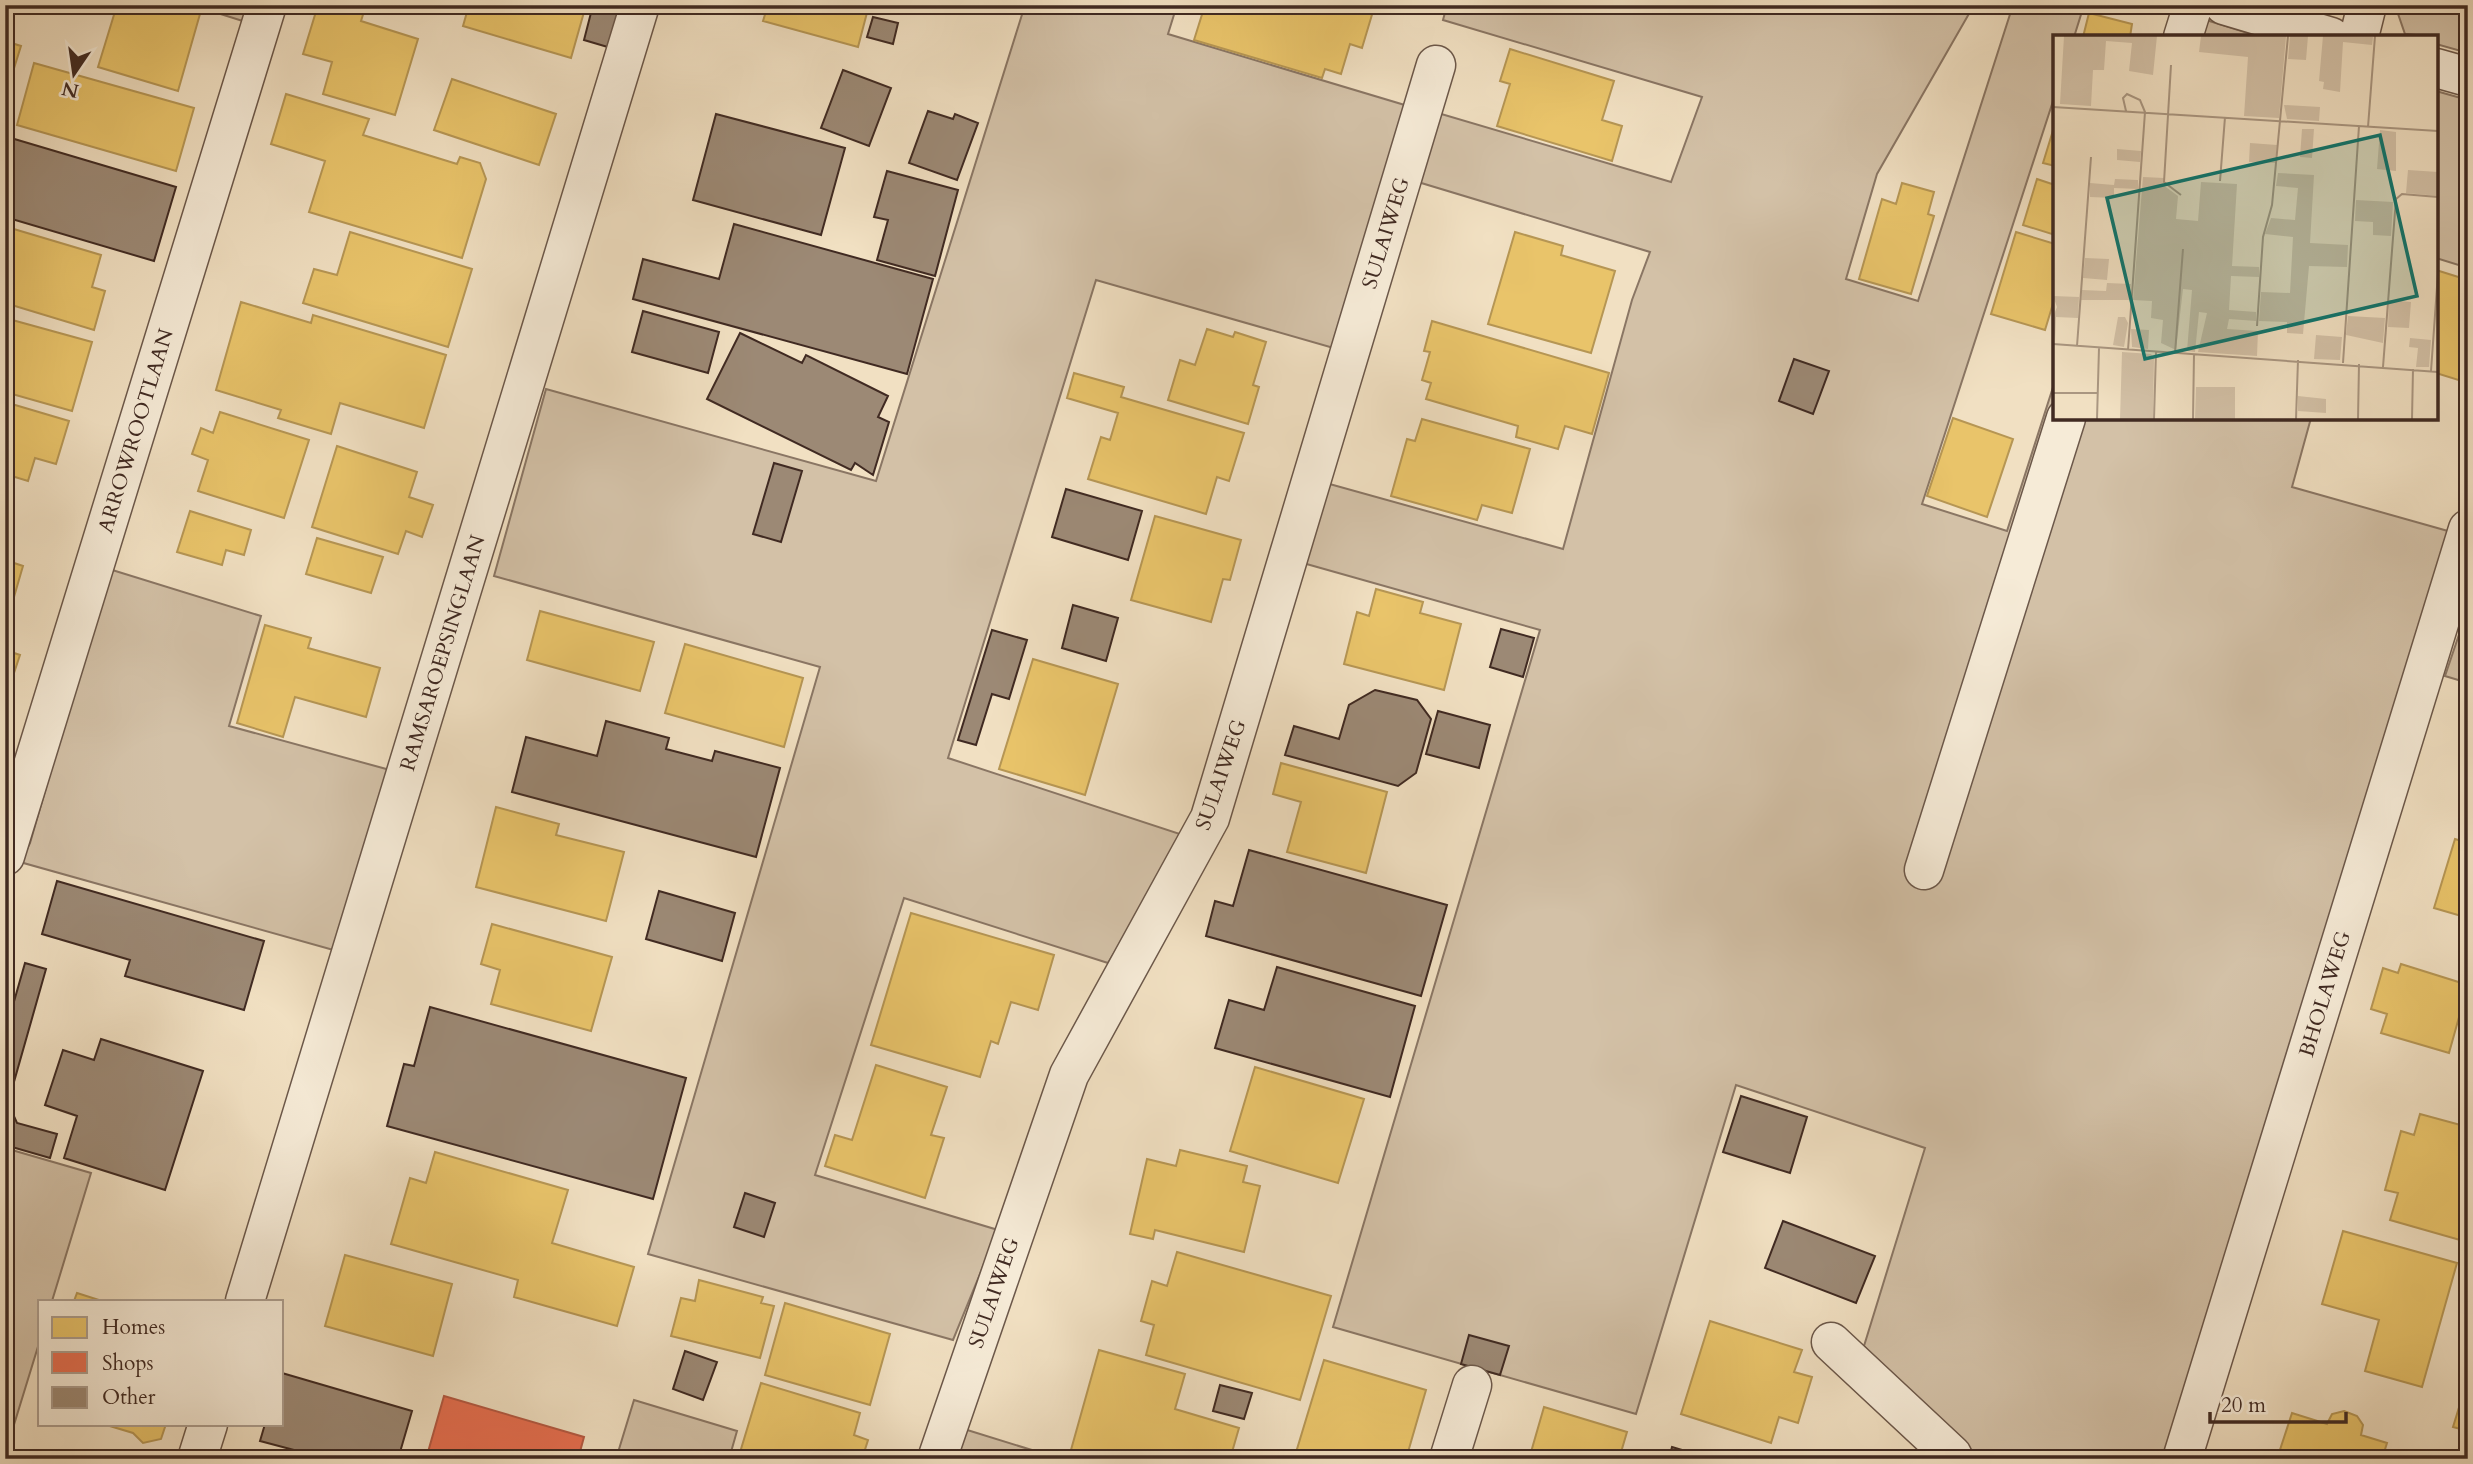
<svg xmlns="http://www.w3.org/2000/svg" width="2473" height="1464" viewBox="0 0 2473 1464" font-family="Cardo,serif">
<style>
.green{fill:#d3c1a7;stroke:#8a7664;stroke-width:2}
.homes{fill:#e9c46a;stroke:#b69654;stroke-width:2}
.shops{fill:#e76f51;stroke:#b55a43;stroke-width:2}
.building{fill:#9c8975;stroke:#402a22;stroke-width:2}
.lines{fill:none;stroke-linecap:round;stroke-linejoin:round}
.street-casing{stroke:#6c584a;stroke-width:41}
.street{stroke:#f6ebd7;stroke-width:38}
.labels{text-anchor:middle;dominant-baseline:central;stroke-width:7;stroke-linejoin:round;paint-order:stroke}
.street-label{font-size:21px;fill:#402a22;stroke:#f6ebd7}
.inset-road{fill:none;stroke:#aa9782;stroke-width:2}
.view{fill:#0f766e;fill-opacity:0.15;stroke:#0f766e;stroke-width:3.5}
.inset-edge{fill:none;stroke:#402a22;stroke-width:3.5}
</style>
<rect width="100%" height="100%" fill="#f1e0c2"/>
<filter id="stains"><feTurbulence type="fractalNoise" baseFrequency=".00286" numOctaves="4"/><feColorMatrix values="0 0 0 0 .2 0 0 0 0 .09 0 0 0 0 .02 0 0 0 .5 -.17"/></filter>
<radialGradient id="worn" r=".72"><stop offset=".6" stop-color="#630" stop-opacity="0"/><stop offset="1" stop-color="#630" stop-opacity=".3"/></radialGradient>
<!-- green -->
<path class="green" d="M192,5H255L249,23Z
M1025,5H1177L1168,34L1408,106L1337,349L1096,280L948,758L1186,836L1108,963L904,898L815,1175L998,1230L953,1340L648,1254L820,667L494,576L546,389L876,481Z
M1447,5H1974L1877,174L1846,279L1918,301L2013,5H2084L2074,37H2055V95L1922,504L2007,531L2055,381V418H2311L2292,487L2455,533L2164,1459H1965L1864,1346L1925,1148L1736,1085L1636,1414L1333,1327L1540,630L1303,563L1326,483L1563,549L1632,300L1650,252L1418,182L1438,113L1671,182L1702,97L1443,20Z
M2395,5H2468V53L2436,44V37L2405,34Z
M2190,15L2248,33L2251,37H2170Z
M2436,91L2468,100V268L2436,258Z
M109,569L261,616L229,726L390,770L337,951L20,862L30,843Z
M2468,608V683L2445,676Z
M5,1148L91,1173L52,1301H40V1340L5,1454Z
M634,1400L737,1431L729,1459H616Z
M964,1429L1061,1459H954Z"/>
<!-- homes -->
<path class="homes" d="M5,5H13L7,24L5,23Z
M117,5H171L200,14L178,91L98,67Z
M318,5H366L361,21L418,39L395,115L323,94L332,62L303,54Z
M469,5H586L571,58L463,26Z
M768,5H869L858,47L763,21Z
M1205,5H1364L1374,8L1362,48L1350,44L1341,74L1325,69L1322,78L1194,40Z
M2089,13L2132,24L2130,37H2083Z
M5,41L21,46L5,97Z
M1510,49L1614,81L1602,120L1622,126L1612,161L1497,126L1510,84L1500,81Z
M34,63L194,108L176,171L17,125Z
M452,79L556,114L539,165L434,130Z
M286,94L369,119L363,135L457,164L460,157L480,163L486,179L462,258L309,212L325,161L271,144Z
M2055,124V166L2043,163Z
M2037,179L2055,185V235L2023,225Z
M1902,183L1934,192L1928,214L1934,216L1911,294L1859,279L1882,199L1896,204Z
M7,227L101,255L92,287L105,291L94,330L5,303Z
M350,232L472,269L448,347L303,303L314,269L337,275Z
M1515,232L1563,246L1561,255L1615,271L1591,353L1488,324Z
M2016,232L2055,244V297L2045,330L1991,314Z
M2436,270L2468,280V383L2436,373Z
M241,302L311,323L313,315L446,355L424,428L340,403L331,434L278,418L281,410L216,390Z
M5,318L92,342L72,411L5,392Z
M1432,321L1609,373L1592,434L1565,426L1558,449L1516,437L1518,426L1426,399L1431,383L1422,380L1430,352L1424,351Z
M1207,329L1233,337L1235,332L1266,342L1253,385L1259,387L1248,424L1168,400L1180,360L1195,365Z
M1074,373L1124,387L1121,397L1244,433L1229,481L1217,477L1206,514L1088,479L1101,437L1110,440L1118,413L1067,398Z
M5,402L69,421L56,464L35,458L28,481L5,474Z
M220,412L309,440L284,518L198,491L208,460L192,454L201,428L213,433Z
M1953,418L2013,439L1987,517L1927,496Z
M1422,419L1530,449L1512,513L1482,505L1477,520L1391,496L1407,439L1415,441Z
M337,446L417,472L409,497L433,505L422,537L406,531L398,554L312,527Z
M190,511L251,530L244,555L226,550L222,565L177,552Z
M1155,516L1241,540L1230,580L1223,579L1211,622L1131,600Z
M317,538L383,557L371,593L306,574Z
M5,560L23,566L7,621L5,620Z
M1376,589L1423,602L1420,613L1461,624L1444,690L1344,664L1357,612L1369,616Z
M540,611L654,642L640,691L527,660Z
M265,625L311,638L308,648L380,668L366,717L295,697L283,737L237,723Z
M685,644L803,678L784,747L665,713Z
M5,650L20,655L8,691H5Z
M1033,659L1118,684L1085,795L999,769Z
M1281,763L1387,792L1366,873L1287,852L1301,802L1273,794Z
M496,807L559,824L556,835L624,852L606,921L476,887Z
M2455,839L2468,843V918L2434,908Z
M911,913L1054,955L1038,1010L1011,1002L998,1044L991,1041L980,1077L871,1045Z
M492,924L612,957L591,1031L491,1004L500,970L481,964Z
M2401,964L2468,985L2449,1053L2381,1033L2387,1014L2371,1009L2383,968L2398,973Z
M876,1065L947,1087L931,1135L944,1138L925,1198L825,1166L835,1135L852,1140Z
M1255,1067L1364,1099L1338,1183L1230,1151Z
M2420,1114L2468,1127V1211L2460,1240L2390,1220L2398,1193L2385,1190L2401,1131L2414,1135Z
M1180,1150L1247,1166L1243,1182L1260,1186L1244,1252L1155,1230L1153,1239L1130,1234L1147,1159L1176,1166Z
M435,1152L568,1190L552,1243L634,1267L617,1326L514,1297L518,1280L391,1244L410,1178L426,1183Z
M2343,1231L2457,1263L2422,1387L2365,1371L2379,1320L2322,1304Z
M1177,1252L1331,1296L1300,1400L1146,1355L1154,1325L1141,1321L1152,1281L1167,1286Z
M345,1255L452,1284L433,1356L325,1326Z
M699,1280L763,1297L761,1303L774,1306L760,1358L671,1336L681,1298L695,1301Z
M77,1293L102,1301H74Z
M785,1303L890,1334L870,1405L765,1375Z
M1710,1321L1802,1350L1794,1372L1812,1377L1798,1423L1779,1417L1771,1443L1681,1414Z
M1099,1350L1185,1374L1175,1409L1239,1428L1230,1459H1076L1069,1457Z
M1324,1360L1426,1390L1406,1459H1294Z
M2468,1378V1431L2453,1427Z
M761,1383L860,1413L854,1435L868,1440L862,1459H738Z
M1544,1407L1627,1432L1619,1459H1529Z
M2344,1411L2357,1416L2363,1425L2361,1435L2387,1443L2382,1459H2277L2292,1413L2327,1424L2332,1414Z
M103,1424H166L161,1439L143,1443L133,1433Z"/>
<!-- shops -->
<path class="shops" d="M444,1396L584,1437L578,1459H426Z"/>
<!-- building -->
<path class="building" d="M593,5H622L611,48L584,40Z
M873,17L898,23L893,44L867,37Z
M843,70L891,88L869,146L821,128Z
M928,111L953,119L955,114L978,123L957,180L909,163Z
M716,114L845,148L821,235L693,200Z
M11,138L176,187L154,261L5,217V157Z
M887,171L958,190L935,276L877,260L888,220L874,217Z
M734,224L933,279L907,374L633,299L643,259L719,279Z
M643,311L719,332L708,373L632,352Z
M740,333L802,363L806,355L888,396L878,417L889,422L873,475L855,463L851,470L707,399Z
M1794,359L1829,371L1813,414L1779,401Z
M774,463L802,471L781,542L753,534Z
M1066,489L1142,511L1128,560L1052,537Z
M1073,605L1118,618L1106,661L1062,648Z
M1501,629L1534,638L1523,677L1490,667Z
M992,630L1027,640L1009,699L992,694L976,745L958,740Z
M1375,690L1417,700L1431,719L1416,773L1398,786L1285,755L1294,726L1339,739L1349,705Z
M1438,711L1490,725L1479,768L1426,754Z
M606,721L669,738L666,749L712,761L715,751L780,768L756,857L512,792L526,737L597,756Z
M1249,850L1447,905L1421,996L1206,936L1215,901L1233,906Z
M57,881L264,941L244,1010L125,976L130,960L42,934Z
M659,891L735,913L722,961L646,939Z
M25,963L46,969L8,1103L17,1123L57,1134L50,1158L5,1145V1033Z
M1277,967L1415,1006L1390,1097L1215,1048L1229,1000L1264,1010Z
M430,1007L686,1078L653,1199L387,1126L404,1064L414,1066Z
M101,1039L203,1071L165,1190L64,1158L77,1116L45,1105L63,1050L94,1060Z
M1741,1096L1807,1117L1790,1173L1723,1152Z
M745,1193L775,1203L764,1237L734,1227Z
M1783,1221L1875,1256L1856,1303L1765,1268Z
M2468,1235V1260L2461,1258Z
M1469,1335L1509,1346L1500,1375L1461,1364Z
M685,1351L717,1362L703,1400L673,1389Z
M282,1373L412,1411L398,1459H292L294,1450L260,1441L265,1424H282Z
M1220,1385L1252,1393L1244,1419L1213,1411Z
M1672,1447L1712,1459H1669Z"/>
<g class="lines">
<!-- street casing -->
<g class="street-casing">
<path id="street" d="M2224,5L2331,37
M2183,37L2193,5
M2359,37L2367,5
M2436,68L2468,77
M5,856L267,5
M1924,870L2066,418
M245,1301L640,5
M1831,1342L1952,1455L1954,1459
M197,1459L208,1424
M937,1459L1069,1075L1210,818L1436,65
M1449,1459L1472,1385
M2182,1459L2468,529"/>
</g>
<!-- street -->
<use href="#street" class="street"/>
</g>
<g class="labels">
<!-- street labels -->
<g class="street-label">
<text transform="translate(1386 233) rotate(-73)">SULAIWEG</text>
<text transform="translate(136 431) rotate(-73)">ARROWROOTLAAN</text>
<text transform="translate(443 653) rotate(-73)">RAMSAROEPSINGLAAN</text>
<text transform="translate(1221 775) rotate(-71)">SULAIWEG</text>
<text transform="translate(2325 994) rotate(-73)">BHOLAWEG</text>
<text transform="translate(994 1293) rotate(-71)">SULAIWEG</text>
</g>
</g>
<!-- overview -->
<g transform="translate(2053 35)">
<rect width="385" height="385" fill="#f1e0c2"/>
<path d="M11,1H104L100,40L76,36L79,8L53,6L51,35H40L38,71L7,69ZM148,1H233L226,83L191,81L195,22L146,17ZM237,1H255L253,25L235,24ZM270,1L320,2L319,10L290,7L287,57L270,54L271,47L266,46ZM231,70L267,72L266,86L234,84ZM249,94H261L259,123L247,122ZM327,95L343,97V136L324,134ZM197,108L224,110L222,128L196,127ZM64,114L88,116L87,127L64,125ZM355,135L385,137V161L353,158ZM225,138L261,140L257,208L295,210L294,232L256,231L250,299L234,298V287L206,286L208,257L237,258L240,202L212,199L218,183L242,185L245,153L223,151ZM90,142L111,143L110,150L125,161L123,184L145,186L148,147L184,149L179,231L206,232V242L178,241L176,275L203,277V286L176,284L174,294L205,296L204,321L145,317L154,278L146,277L142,317L134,316L139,255L130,254L123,315L108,308L110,285L98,283L99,266L80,265ZM62,144L85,145V154L61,153V163L37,162V148L61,150ZM303,165L340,167L338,201L320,200V187L302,186ZM32,223L56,224L54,245L30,243ZM54,248L78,249L76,265H28L29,255L53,256ZM0,261L26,262L25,283L3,282L2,307L0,282L4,272ZM336,265L358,267L356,293L335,292ZM295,281L332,283L330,308L293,300ZM65,282H72L75,288L71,312L60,310ZM78,294L96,295L95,314L79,312ZM263,300L289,302L287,325L261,324ZM357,303L378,305L376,332H363L365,313L356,312ZM69,317L98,319L101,323L100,384H67ZM143,352H182V384H142ZM245,361L273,364V378L245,376Z" fill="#d3c1a7"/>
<path class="inset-road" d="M118,30L111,147L128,160M0,72L385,96M73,76L70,63L74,59L87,65L92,77L75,315M315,92L322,1M167,146L172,82M204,291L210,202L219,170L235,1M0,309L385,337M24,311L38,122M122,318L130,214M290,328L306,91M330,332L343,164L349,159L385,162M378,336L385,238M0,358H45M44,384L46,313M101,384L103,317M140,384L141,319M243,384L245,325M305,384L306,329M359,384L360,334"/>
<path class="view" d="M327,100L364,261L92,324L54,163Z"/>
<rect width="385" height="385" class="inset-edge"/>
</g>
<!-- margin -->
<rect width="2473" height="1464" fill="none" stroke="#f1e0c2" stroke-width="28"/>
<rect x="7" y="7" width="2459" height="1450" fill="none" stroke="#402a22" stroke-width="3.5"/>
<rect x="14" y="14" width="2445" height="1436" fill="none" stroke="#402a22" stroke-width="2"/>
<!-- legend -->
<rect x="38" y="1300" width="245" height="126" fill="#f6ebd7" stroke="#ad9e8f" stroke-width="2"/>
<rect x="52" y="1317" width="35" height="21" fill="#e9c46a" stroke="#ad9e8f" stroke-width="2"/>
<text x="102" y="1334" font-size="21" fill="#402a22">Homes</text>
<rect x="52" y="1352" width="35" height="21" fill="#e76f51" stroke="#ad9e8f" stroke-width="2"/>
<text x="102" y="1370" font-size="21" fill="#402a22">Shops</text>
<rect x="52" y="1387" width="35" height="21" fill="#9c8975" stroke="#ad9e8f" stroke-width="2"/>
<text x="102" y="1404" font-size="21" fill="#402a22">Other</text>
<!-- north arrow -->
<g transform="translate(74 74) rotate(193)" stroke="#f6ebd7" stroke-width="5" paint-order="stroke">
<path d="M0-5L12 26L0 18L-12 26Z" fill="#402a22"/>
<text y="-10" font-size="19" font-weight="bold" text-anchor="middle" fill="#402a22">N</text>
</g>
<!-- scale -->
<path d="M2210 1412v10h136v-10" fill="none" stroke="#402a22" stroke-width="3.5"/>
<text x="2221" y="1412" font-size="21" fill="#402a22" stroke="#f6ebd7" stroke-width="5" paint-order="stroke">20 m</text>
<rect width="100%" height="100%" filter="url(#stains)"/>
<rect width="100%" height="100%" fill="url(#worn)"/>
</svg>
